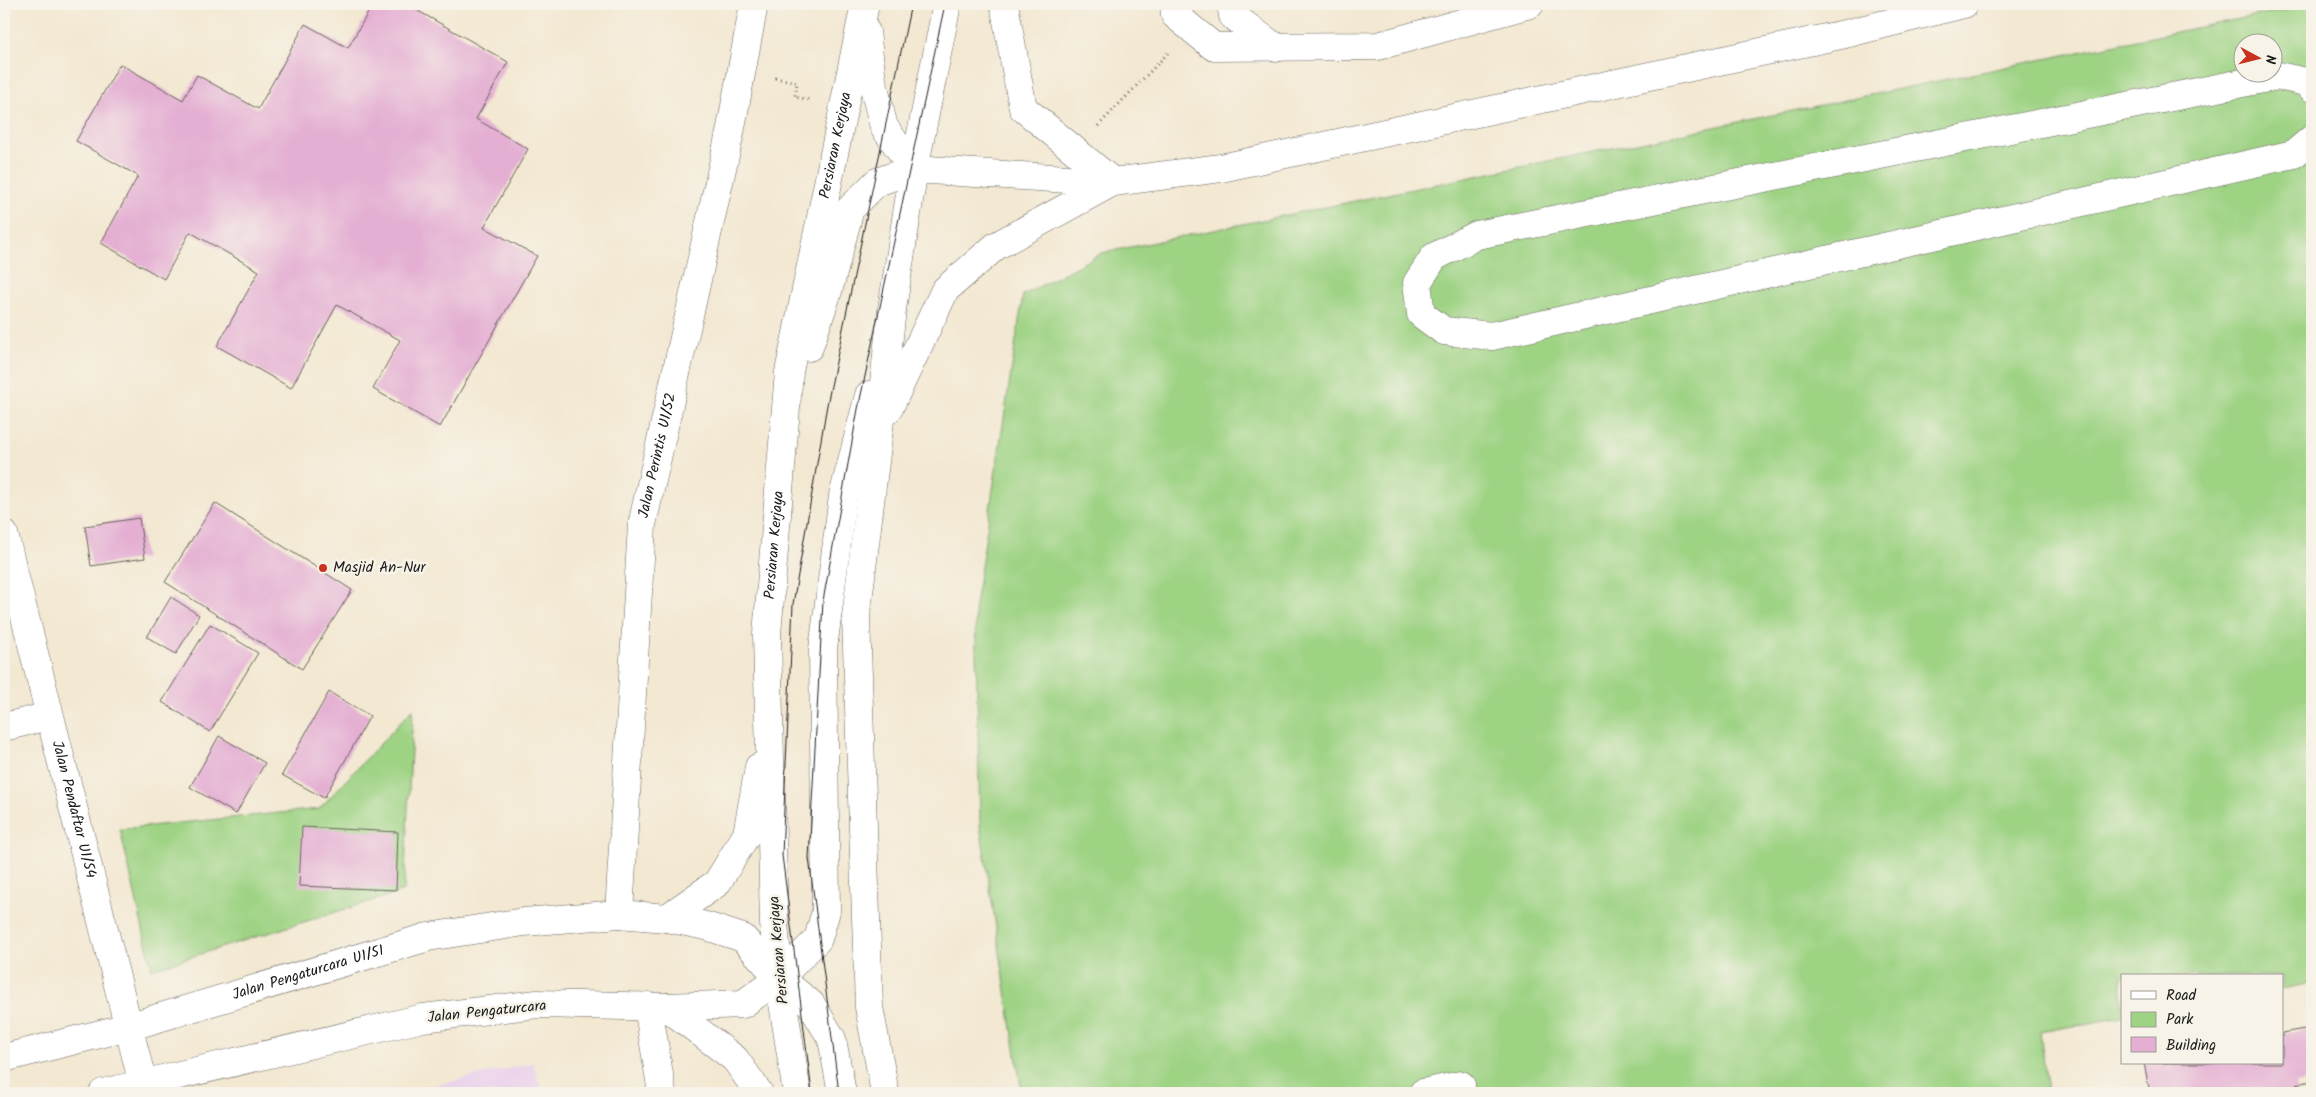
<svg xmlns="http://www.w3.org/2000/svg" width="2316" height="1097" viewBox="0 0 2316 1097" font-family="Kalam,sans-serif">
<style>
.built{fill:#ead1ec}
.green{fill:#9ed384;stroke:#5d7850;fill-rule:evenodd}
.building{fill:#e4afd3}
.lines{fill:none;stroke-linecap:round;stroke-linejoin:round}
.minor-casing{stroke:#67635c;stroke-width:29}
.major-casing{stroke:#67635c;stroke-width:29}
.path{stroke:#67635c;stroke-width:3;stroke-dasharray:1 4;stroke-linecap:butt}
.minor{stroke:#fff;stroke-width:28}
.major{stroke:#fff;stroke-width:28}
.tram{stroke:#1c1c1c;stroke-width:1}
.poi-dot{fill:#c8321e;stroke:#f7f3e8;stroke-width:2}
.labels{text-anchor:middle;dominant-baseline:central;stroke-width:5;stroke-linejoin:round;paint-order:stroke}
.street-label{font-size:15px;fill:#1c1c1c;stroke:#f7f3e8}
.poi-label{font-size:15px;fill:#1c1c1c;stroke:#f7f3e8;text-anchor:start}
</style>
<rect width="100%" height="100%" fill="#f7f3e8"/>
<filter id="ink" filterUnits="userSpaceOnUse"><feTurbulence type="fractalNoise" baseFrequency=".02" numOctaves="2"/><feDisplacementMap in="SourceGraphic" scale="10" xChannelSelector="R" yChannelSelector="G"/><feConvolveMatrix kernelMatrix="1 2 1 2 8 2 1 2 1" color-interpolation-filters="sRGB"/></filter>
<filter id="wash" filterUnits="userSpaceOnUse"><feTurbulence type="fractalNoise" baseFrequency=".0096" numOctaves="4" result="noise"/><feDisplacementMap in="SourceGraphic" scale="20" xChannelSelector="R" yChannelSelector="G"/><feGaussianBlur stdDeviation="1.12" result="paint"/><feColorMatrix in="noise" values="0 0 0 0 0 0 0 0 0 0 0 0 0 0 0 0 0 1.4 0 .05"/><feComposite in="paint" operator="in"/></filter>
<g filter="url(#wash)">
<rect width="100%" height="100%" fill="#f3e8d2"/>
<!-- built -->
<path class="built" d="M533,1063L543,1093H400Z"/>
<!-- green -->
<path class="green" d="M2312,4V983L2282,989V976H2122V1017L2040,1032L2048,1093H1022L980,825L975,606L1023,295L1102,253ZM2244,42H2274V72H2244Z
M413,709L404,891L152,969L120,829L319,809Z"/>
<g id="blocks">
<!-- building -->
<path class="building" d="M373,4H406L508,62L476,119L528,149L484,227L537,256L440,427L373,389L400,340L337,305L291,388L217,346L259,271L190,232L164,279L101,243L138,176L76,141L120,64L183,100L197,75L258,109L305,24L348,48Z
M215,503L352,590L302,669L165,582Z
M139,518L145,558L91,566L85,526Z
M171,597L199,615L176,654L147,637Z
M210,624L258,653L210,732L162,702Z
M329,692L370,716L324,798L282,775Z
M219,736L265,763L236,814L190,787Z
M302,827L398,832L396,890L299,886Z
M2310,1028L2312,1081L2296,1084L2298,1093H2150L2144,1063H2282V1033Z"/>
</g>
</g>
<g filter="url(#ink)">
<use href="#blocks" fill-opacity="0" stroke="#67635c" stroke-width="1"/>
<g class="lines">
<!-- minor casing -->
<g class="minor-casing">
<g id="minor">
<path d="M1174,4L1175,15L1214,47L1378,46L1530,4"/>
<path d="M1231,4L1233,16L1276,48"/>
<path d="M2312,88L2306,82L2278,76L1477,235L1434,257L1417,283L1421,314L1444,331L1492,336L2294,154L2312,139"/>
<path d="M914,169L1113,182L1221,168L1845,34L1964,4"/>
<path id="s1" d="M4,534L143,1084"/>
<path d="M4,727L49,716"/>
<path id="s2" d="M619,914L642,525L730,133L754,4"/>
<path d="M648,1006L662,1093"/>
<path id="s3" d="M4,1058L128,1027L428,937L524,922L619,914L667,918L706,926L743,938L779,978L743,1004L667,1007L537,1004L423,1018L103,1093"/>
<path d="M1423,1093L1461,1085"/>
</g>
</g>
<!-- major casing -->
<g class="major-casing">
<g id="major">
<path d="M866,32L872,80L884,127L914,169"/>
<path d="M809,347L829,288L850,209L877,182L914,169"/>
<path d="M888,410L945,290L996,246L1113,182L1023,108L1004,4"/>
<path d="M667,918L717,883L747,834L759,767"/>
<path d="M779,978L818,939L826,911L823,649L843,496L869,395"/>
<path d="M779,978L811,1004L832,1039L842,1093"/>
<path d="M667,1007L735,1059L759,1093"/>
<path id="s4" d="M797,1093L779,978L774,924L767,634L789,372L865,4"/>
<path d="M885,1093L869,1007L856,617L879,429L892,309L914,169L947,4"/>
</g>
</g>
<!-- path -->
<path class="path" d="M775,78L797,82L795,97L810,100
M1098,126L1168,53"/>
<!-- minor -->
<use href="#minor" class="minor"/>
<!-- major -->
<use href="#major" class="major"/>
<!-- tram -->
<path class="tram" d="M812,1093L782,855L793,604L827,405L911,4
M839,1093L809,858L823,601L858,409L945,4"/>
</g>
</g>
<!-- markers -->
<circle class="poi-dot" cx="323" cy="568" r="5"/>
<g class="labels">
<!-- street labels -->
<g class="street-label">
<text stroke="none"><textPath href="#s4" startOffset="955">Persiaran Kerjaya</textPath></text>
<text stroke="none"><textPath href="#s2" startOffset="461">Jalan Perintis U1/52</textPath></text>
<text stroke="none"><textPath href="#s4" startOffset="550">Persiaran Kerjaya</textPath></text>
<text stroke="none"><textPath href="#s1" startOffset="284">Jalan Pendaftar U1/54</textPath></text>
<text transform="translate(779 950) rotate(-95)">Persiaran Kerjaya</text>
<text stroke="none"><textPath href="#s3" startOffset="316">Jalan Pengaturcara U1/51</textPath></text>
<text transform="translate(487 1012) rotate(-6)">Jalan Pengaturcara</text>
</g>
<!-- poi labels -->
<g class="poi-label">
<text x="333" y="568">Masjid An-Nur</text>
</g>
</g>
<!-- margin -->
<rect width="2316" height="1097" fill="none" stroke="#f7f3e8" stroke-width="20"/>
<!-- legend -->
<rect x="2121" y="974" width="162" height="90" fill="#f7f3e8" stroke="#9f9d96"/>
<rect x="2131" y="991" width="25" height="8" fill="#ffffff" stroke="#9f9d96"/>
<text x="2166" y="1000" font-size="15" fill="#1c1c1c">Road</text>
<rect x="2131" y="1012" width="25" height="15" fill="#9ed384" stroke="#9f9d96"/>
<text x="2166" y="1024" font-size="15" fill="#1c1c1c">Park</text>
<rect x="2131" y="1037" width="25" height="15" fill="#e4afd3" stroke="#9f9d96"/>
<text x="2166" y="1050" font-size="15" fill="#1c1c1c">Building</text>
<!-- north arrow -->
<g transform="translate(2258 58) rotate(97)"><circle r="24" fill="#f7f3e8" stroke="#9f9d96"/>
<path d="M0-4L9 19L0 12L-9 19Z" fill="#c8321e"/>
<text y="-8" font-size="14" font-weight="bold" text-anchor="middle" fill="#1c1c1c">N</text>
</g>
</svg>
